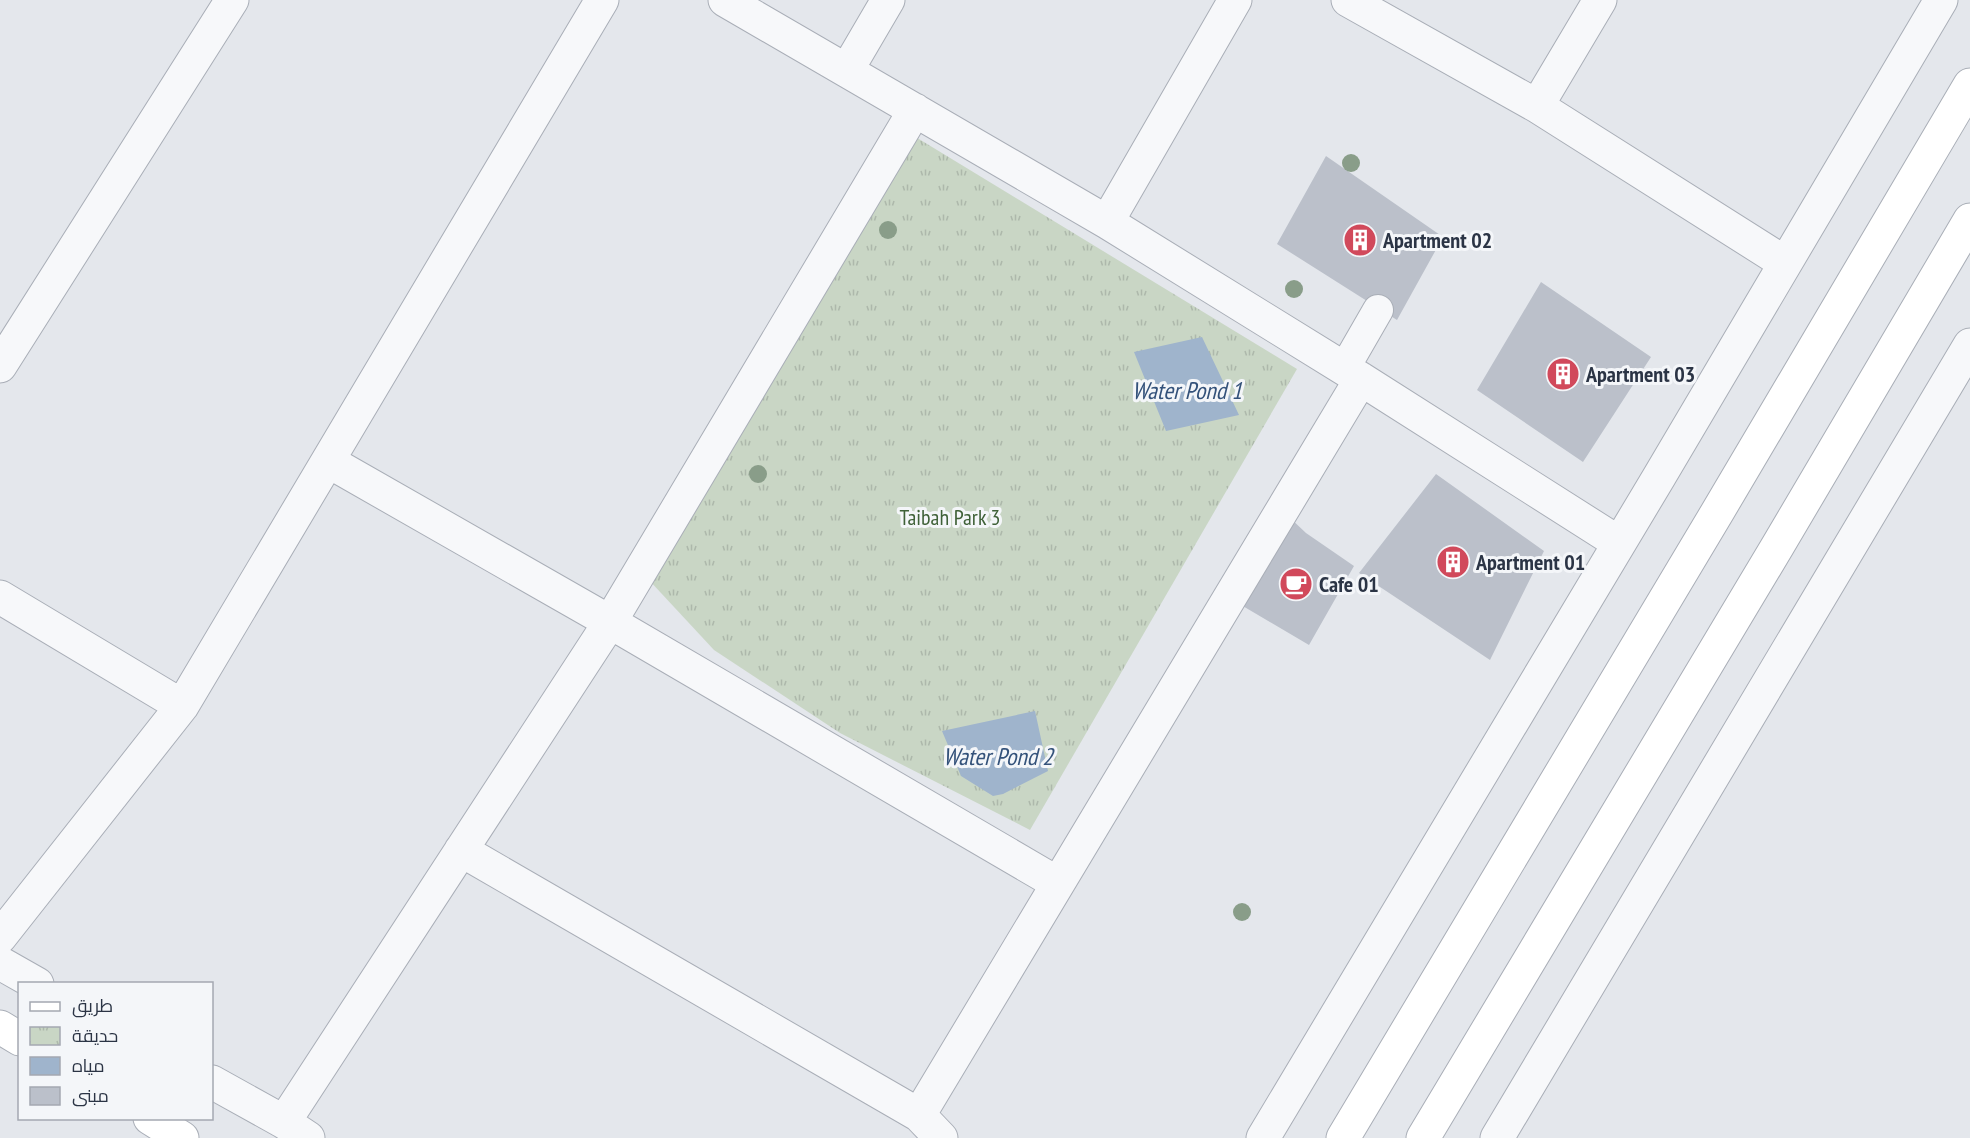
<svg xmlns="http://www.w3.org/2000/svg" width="1970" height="1138" viewBox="0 0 1970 1138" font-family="'PT Sans Narrow',Cairo,sans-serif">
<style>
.park{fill:url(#park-tufts)}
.water{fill:#9fb4cc}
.building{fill:#bbc0ca}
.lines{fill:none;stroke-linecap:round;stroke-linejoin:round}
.pedestrian-casing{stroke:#a9aeb7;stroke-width:32}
.minor-casing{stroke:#a9aeb7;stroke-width:35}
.secondary-casing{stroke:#a9aeb7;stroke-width:35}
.pedestrian{stroke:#f7f8fa;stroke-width:30}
.minor{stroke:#f7f8fa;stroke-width:33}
.secondary{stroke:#fff;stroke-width:33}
.tree{fill:#899d89}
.labels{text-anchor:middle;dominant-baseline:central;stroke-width:6;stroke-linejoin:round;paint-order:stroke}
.poi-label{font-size:22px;font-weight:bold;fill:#2b3445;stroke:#f4f6f9;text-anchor:start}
.park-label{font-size:22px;fill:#3f6138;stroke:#f4f6f9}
.water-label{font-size:24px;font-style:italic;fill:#34527a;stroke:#f4f6f9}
</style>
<defs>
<pattern id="park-tufts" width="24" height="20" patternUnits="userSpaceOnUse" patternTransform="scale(1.5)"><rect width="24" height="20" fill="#c9d6c5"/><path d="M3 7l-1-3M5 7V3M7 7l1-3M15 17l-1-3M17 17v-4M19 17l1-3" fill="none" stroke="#adb8ab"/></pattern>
</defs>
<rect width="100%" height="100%" fill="#e4e7ec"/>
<!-- park -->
<path class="park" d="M914,136L1297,369L1030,830L840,733L714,650L648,579Z"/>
<!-- water -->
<path class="water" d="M1202,337L1239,415L1166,431L1134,352Z
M1035,711L1048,771L1003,794L993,796L961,776L942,731Z"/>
<!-- building -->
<path class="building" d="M1326,156L1443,237L1397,320L1277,244Z
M1541,282L1651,357L1583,462L1477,390Z
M1436,474L1544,551L1490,660L1359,573Z
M1288,516L1306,533L1354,566L1309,645L1236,602Z"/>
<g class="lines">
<!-- pedestrian casing -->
<g class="pedestrian-casing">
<path id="pedestrian" d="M1344,369L1378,310"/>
</g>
<!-- minor casing -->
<g class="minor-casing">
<path id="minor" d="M725,0L1107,222L1361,379L1619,543
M1348,0L1537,106L1785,263
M847,70L888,0
M1537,106L1600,0
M1107,222L1235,0
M0,366L232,0
M328,461L610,622L1057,883
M0,597L182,706
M461,850L919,1115
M0,937L182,706L602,0
M0,963L37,984
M212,1082L284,1122L308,1138
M284,1122L610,622L915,110
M941,1138L919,1115L1361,379
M1263,1138L1659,477L1941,0
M1497,1138L1970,345"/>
</g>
<!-- secondary casing -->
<g class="secondary-casing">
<path id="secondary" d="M0,1027L20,1039
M150,1118L182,1138
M1343,1138L1718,511L1970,85
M1423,1138L1777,547L1970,220"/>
</g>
<!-- pedestrian -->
<use href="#pedestrian" class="pedestrian"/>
<!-- minor -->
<use href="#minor" class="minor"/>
<!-- secondary -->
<use href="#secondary" class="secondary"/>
</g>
<!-- trees -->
<g class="tree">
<circle cx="1351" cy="163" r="9"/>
<circle cx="888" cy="230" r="9"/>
<circle cx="1294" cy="289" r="9"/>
<circle cx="758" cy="474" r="9"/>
<circle cx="1242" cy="912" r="9"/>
</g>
<!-- icons -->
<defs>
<g id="building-disc" transform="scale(1.725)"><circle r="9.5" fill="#d1495b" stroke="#f4f6f9"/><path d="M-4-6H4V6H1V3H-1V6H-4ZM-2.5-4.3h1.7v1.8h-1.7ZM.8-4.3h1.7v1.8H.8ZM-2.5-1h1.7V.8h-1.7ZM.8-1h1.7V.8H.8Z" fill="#fff"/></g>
<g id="cafe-disc" transform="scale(1.725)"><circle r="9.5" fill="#d1495b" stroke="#f4f6f9"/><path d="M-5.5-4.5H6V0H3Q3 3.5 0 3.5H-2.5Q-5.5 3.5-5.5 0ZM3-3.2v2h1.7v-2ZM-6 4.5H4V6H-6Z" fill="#fff"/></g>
</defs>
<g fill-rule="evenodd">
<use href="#building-disc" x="1360" y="240"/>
<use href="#building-disc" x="1563" y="374"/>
<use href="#building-disc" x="1453" y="562"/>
<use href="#cafe-disc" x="1296" y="584"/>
</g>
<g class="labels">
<!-- poi labels -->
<g class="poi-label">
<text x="1383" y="240">Apartment 02</text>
<text x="1586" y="374">Apartment 03</text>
<text x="1476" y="562">Apartment 01</text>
<text x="1319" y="584">Cafe 01</text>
</g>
<!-- park labels -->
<g class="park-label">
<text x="950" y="517">Taibah Park 3</text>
</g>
<!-- water labels -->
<g class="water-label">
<text x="1187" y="390">Water Pond 1</text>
<text x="998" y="756">Water Pond 2</text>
</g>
</g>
<!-- legend -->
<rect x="18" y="982" width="195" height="138" fill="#f4f6f9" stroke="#a4a8b1" stroke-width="1.5"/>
<rect x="30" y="1002" width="30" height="9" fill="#ffffff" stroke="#a4a8b1" stroke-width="1.5"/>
<text x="72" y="1012" font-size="18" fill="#2b3445">طريق</text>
<rect x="30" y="1027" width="30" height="18" fill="url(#park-tufts)" stroke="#a4a8b1" stroke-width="1.5"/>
<text x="72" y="1042" font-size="18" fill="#2b3445">حديقة</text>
<rect x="30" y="1057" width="30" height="18" fill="#9fb4cc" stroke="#a4a8b1" stroke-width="1.5"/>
<text x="72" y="1072" font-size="18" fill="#2b3445">مياه</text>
<rect x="30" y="1087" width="30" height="18" fill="#bbc0ca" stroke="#a4a8b1" stroke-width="1.5"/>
<text x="72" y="1102" font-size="18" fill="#2b3445">مبنى</text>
</svg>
